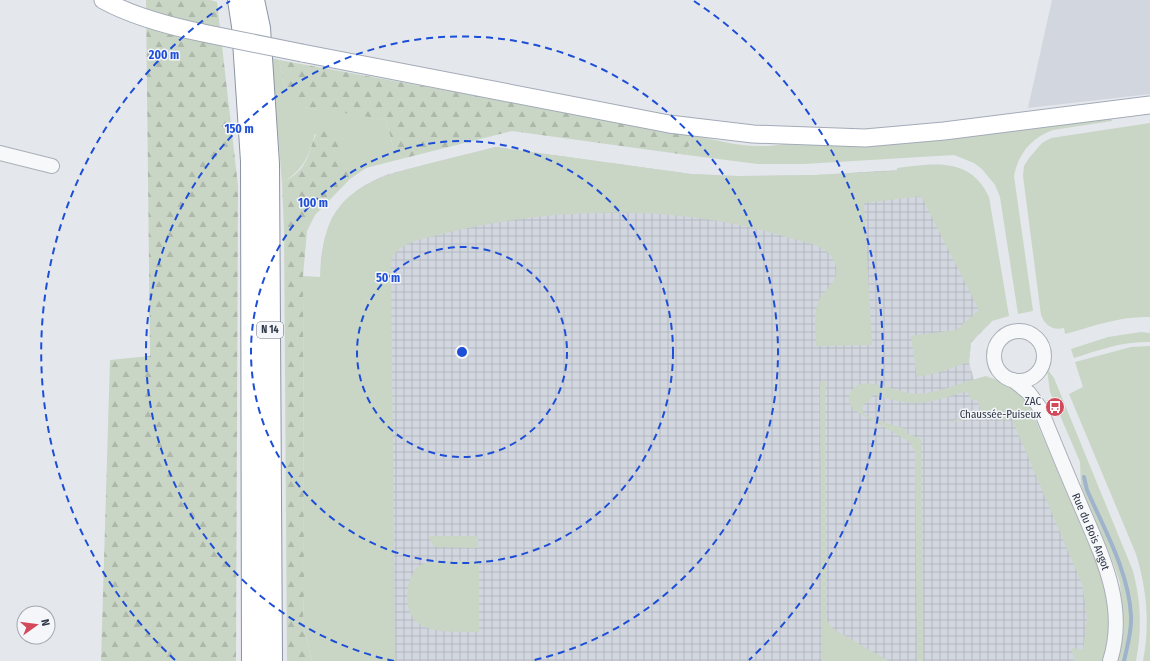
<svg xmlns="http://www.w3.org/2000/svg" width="1150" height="661" viewBox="0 0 1150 661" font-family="'Fira Sans Condensed',sans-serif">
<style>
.built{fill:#d2d6de}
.industrial{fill:url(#industrial-grid)}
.grass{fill:#c9d6c5}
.forest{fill:url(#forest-firs)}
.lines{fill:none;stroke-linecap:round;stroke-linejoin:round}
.stream{stroke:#9fb4cc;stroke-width:4}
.minor-casing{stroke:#a9aeb7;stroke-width:16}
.major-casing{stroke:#a3abb8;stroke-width:19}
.highway-casing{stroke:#8b94a3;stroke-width:22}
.minor{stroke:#f7f8fa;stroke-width:14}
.major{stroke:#fff;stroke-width:17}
.highway{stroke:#fff;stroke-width:20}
.major-bridge-casing{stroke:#a3abb8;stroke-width:19;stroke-linecap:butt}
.major-bridge{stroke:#fff;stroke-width:17}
.ring{fill:none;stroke:#1d4ed8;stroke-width:2;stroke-dasharray:7 5}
.labels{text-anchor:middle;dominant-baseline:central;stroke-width:3;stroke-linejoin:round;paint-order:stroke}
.shield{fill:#f4f6f9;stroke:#676e7b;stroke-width:1}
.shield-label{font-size:10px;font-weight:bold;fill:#2b3445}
.poi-label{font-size:11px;fill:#2b3445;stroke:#f4f6f9;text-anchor:end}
.street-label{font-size:11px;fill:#2b3445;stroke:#f4f6f9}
.centre{fill:#1d4ed8;stroke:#f4f6f9;stroke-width:2}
.ring-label{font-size:12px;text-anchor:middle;font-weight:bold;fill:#1d4ed8;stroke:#f4f6f9;stroke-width:3;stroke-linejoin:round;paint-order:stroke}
</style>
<defs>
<pattern id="industrial-grid" width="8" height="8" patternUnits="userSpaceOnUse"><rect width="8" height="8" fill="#d2d6de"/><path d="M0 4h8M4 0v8" fill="none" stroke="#b4b8c0"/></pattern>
<pattern id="forest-firs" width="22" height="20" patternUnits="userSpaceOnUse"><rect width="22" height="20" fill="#c9d6c5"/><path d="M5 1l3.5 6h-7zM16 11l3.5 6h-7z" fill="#adb8ab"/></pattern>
</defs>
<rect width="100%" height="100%" fill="#e4e7ec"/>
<!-- built -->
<path class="built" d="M1052,0H1150V94L1028,108Z"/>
<!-- industrial -->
<path class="industrial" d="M496,147L691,174L737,176L816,175L914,169L992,321L971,343L969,362L975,384L1016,401L1089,574L1091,661H330L320,296L321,257L325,238L332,218L342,204L365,185L385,175Z"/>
<!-- grass -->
<path class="grass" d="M272,58L279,60L285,88L296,101L308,109L352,113L386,120L395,154L405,158L366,168L350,179L337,144L315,134C308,158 304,169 282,183Z
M1111,117L1112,121L1053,130C1032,137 1018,154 1014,176L1033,311L1018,314L1000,197L995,185L982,169L974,163L954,155L804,164H758L687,155L691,135C727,142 747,150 785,144Z
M1150,123V317C1120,316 1094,326 1065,334L1064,328C1052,331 1045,325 1041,315L1023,176L1024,166L1029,158L1042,143L1051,138Z
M496,147L691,174L737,176L816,175L892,171L897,170V168C934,163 971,157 989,197L1009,316L992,321L971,342L969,362L937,373L917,377L911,336L956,330L979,310L921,196L864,203L872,345L816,346C816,332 813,316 818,303C823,288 847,279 831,256C822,244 803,242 790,238C679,204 558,206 446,233C429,238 394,241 391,263L395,661H312L303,625L304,591L303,276L320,277C321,257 323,236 332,218C352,181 394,173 431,163C452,158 474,152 496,147Z
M1141,332L1150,333V342C1123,341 1099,350 1074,358L1071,349L1108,337Z
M1150,346V661H1143C1150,624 1147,590 1136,554L1069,394L1083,387L1075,362L1131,347Z
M1047,369L1054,378L1133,571C1141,602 1142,629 1136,661H1118L1124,628L1120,583L1114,565L1081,486L1080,462L1050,392Z
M986,376C1006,383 1021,390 1031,409L1100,571C1109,600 1113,632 1102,661H1072L1075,660L1071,650L1073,648L1083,650L1087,617L1082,584L1011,417L1002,421L998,412L972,419L946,423L981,412L977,399L972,401L967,391C925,404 916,408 872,394L869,403L865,402L862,408L864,414L876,420L906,429V433L921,439L923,661H917L915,451L910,442L854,410C850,405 847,399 850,393C859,371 899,394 917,394C939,393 964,381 986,376Z
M823,380L826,382L825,396L826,617L829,624L835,630L889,661H822L820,382Z
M430,536H478V548L434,547L430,540Z
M435,561H479V632C461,631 437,634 421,625C402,616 404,579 418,567C423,563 429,562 435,561Z"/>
<!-- forest -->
<path class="forest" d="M146,0H210L217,2L238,186L236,661H101L110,360L150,356Z
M279,60L691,135L687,155L512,131L405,158L395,154L386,120L352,114L308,109L295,101L285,88Z
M323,127H328L333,130L350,179L315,215L307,231L303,276L304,591L303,625L312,661H287L284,231L282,183C290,178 300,172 304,164C313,150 310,138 323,127Z"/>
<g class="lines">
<!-- stream -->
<path class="stream" d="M1084,477L1087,490C1104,529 1129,572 1131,616C1132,631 1127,647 1124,661"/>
<!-- minor casing -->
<g class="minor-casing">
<g id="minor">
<path d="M0,153L52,166"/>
<circle cx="1019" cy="356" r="25"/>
<path id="s1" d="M1013,380L1029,393L1040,408C1053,440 1066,472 1080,504C1101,554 1128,605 1110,661"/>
</g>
</g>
<!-- major casing -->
<g class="major-casing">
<path id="major" d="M103,0C134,17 169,26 203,33
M302,53L669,124L753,134L865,138L944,131L1150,105"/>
</g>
<!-- highway casing -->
<g class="highway-casing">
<path id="highway" d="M238,0L242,26L251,161L252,661
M254,0L260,28L269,164L272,661"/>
</g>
<!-- minor -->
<use href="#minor" class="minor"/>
<!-- major -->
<use href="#major" class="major"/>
<!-- highway -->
<use href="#highway" class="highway"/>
<!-- major-bridge casing -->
<g class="major-bridge-casing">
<path id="major-bridge" d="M203,33L302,53"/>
</g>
<!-- major-bridge -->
<use href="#major-bridge" class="major-bridge"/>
</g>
<!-- distance rings -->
<g class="ring">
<circle cx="462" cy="352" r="105"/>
<circle cx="462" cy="352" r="211"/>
<path d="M394 661A316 316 0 1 1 530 661"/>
<path d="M175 660A421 421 0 0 1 230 1M694 1A421 421 0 0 1 749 660"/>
</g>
<!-- icons -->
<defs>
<g id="bus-disc" transform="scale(1)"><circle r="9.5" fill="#d1495b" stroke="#f4f6f9"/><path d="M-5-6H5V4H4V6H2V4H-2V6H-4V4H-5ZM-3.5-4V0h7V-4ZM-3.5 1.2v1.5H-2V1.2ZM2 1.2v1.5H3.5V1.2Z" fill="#fff"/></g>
</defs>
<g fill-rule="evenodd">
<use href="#bus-disc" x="1055" y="407"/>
</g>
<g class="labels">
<!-- shield labels -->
<rect class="shield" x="257" y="322" width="26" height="16" rx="3"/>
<g class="shield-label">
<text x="270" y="330">N 14</text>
</g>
<!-- poi labels -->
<g class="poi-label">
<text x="1041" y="401">ZAC<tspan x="1041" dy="13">Chaussée-Puiseux</tspan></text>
</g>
<!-- street labels -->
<g class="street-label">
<text stroke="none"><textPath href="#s1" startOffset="173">Rue du Bois Angot</textPath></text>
</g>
</g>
<circle cx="462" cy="352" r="6" class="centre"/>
<g class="ring-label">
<text x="164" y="59">200 m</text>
<text x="239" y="133">150 m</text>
<text x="313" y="207">100 m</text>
<text x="388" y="282">50 m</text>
</g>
<!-- north arrow -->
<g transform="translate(36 625) rotate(76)"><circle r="19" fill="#f4f6f9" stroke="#a4a8b1"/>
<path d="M0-3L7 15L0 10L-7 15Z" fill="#d1495b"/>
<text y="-6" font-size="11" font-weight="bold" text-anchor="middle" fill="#2b3445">N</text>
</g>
</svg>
